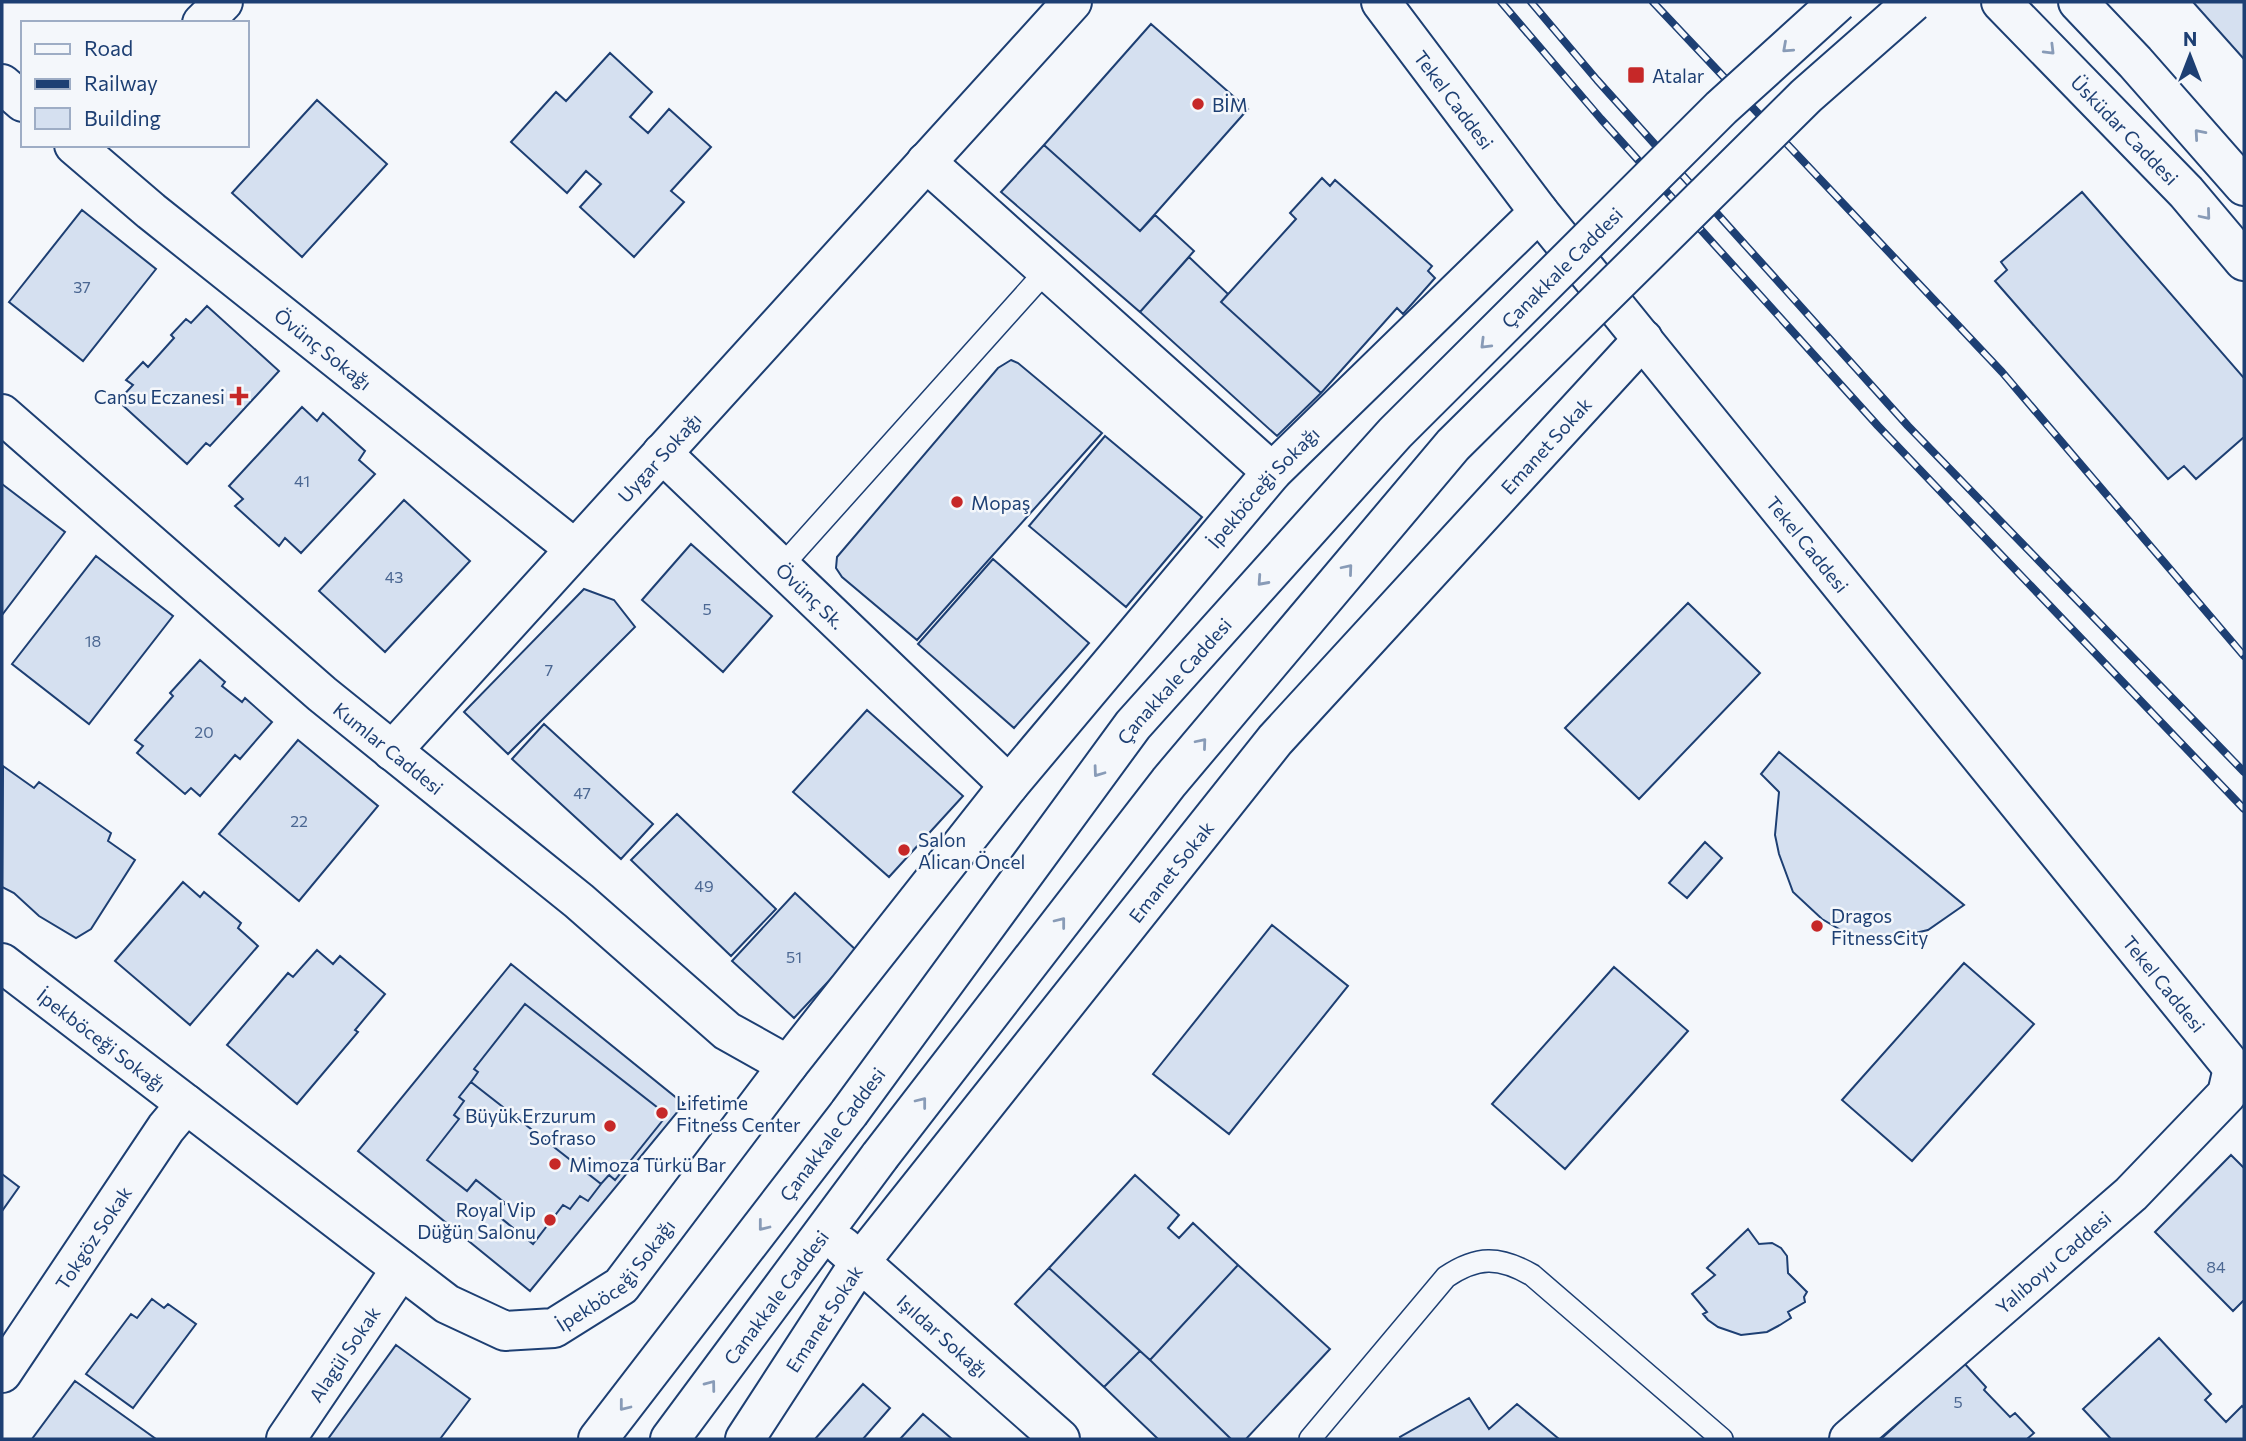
<svg xmlns="http://www.w3.org/2000/svg" width="2246" height="1441" viewBox="0 0 2246 1441" font-family="Commissioner,sans-serif">
<style>
.building{fill:#d5e0f0;stroke:#1d3f73;stroke-width:2}
.lines{fill:none;stroke-linecap:round;stroke-linejoin:round}
.service-casing{stroke:#1d3f73;stroke-width:24}
.minor-casing{stroke:#1d3f73;stroke-width:42}
.tertiary-casing{stroke:#1d3f73;stroke-width:42}
.secondary-casing{stroke:#1d3f73;stroke-width:42}
.primary-casing{stroke:#1d3f73;stroke-width:42}
.service{stroke:#f4f7fb;stroke-width:21}
.minor{stroke:#f4f7fb;stroke-width:38}
.tertiary{stroke:#f4f7fb;stroke-width:38}
.secondary{stroke:#f4f7fb;stroke-width:38}
.primary{stroke:#f4f7fb;stroke-width:38}
.rail-casing{stroke:#1d3f73;stroke-width:8}
.rail{stroke:#f4f7fb;stroke-width:5;stroke-dasharray:16;stroke-linecap:butt}
.secondary-bridge-casing{stroke:#1d3f73;stroke-width:42;stroke-linecap:butt}
.secondary-bridge{stroke:#f4f7fb;stroke-width:38}
.oneway{stroke:#889bb7}
.poi-dot{fill:#c62828;stroke:#f4f7fb;stroke-width:2.5}
.labels{text-anchor:middle;dominant-baseline:central;stroke-width:5;stroke-linejoin:round;paint-order:stroke}
.number-label{font-size:16px;fill:#4b6792}
.poi-label{font-size:19px;fill:#1d3f73;stroke:#f4f7fb;text-anchor:start}
.street-label{font-size:19px;fill:#1d3f73;stroke:#f4f7fb}
</style>
<rect width="100%" height="100%" fill="#f4f7fb"/>
<!-- building -->
<path class="building" d="M2193,2H2244V57L2243,58Z
M1151,24L1248,109L1140,231L1044,145Z
M610,53L652,92L630,117L648,133L669,109L711,147L671,191L684,202L634,257L580,207L601,184L586,171L567,193L511,142L556,92L566,101Z
M317,100L387,164L302,257L232,193Z
M1044,145L1140,231L1155,215L1194,251L1140,312L1001,192Z
M1322,178L1330,186L1335,180L1432,266L1428,271L1435,278L1403,314L1397,308L1321,393L1221,302L1296,219L1290,213Z
M2082,192L2244,378V437L2196,479L2184,466L2168,479L1995,281L2007,270L2001,262Z
M82,210L156,269L83,361L9,302Z
M1189,257L1228,294L1221,302L1321,393L1277,436L1140,312Z
M207,306L279,371L210,446L206,443L187,464L118,401L133,385L126,380L143,362L148,367L174,338L171,335L186,319L191,323Z
M1011,360L1018,363L1102,433L917,640L842,577L836,568L837,557L998,368Z
M302,407L317,421L323,413L365,451L359,460L375,474L301,553L285,538L279,546L235,506L243,499L229,486Z
M1105,436L1202,517L1126,607L1029,526Z
M2,484L65,532L2,615Z
M404,500L470,561L385,652L319,591Z
M691,544L772,616L723,672L642,600Z
M96,556L173,616L89,724L12,664Z
M993,559L1089,643L1014,728L918,644Z
M584,589L614,600L635,627L508,754L464,712Z
M1688,603L1760,673L1639,799L1565,728Z
M200,660L225,682L222,686L242,702L245,698L272,722L240,759L235,755L200,796L191,788L185,794L137,753L143,746L135,740L173,696L170,693Z
M867,710L963,796L889,877L793,792Z
M544,724L653,824L621,859L512,759Z
M298,740L378,806L299,901L219,834Z
M1779,752L1964,905L1928,930L1885,940H1867L1851,936L1822,919L1793,892L1779,854L1775,835L1779,792L1761,774Z
M3,766L34,788L39,782L111,833L108,841L135,860L91,929L76,938L39,916L14,893L2,887Z
M677,814L776,909L731,956L631,860Z
M1705,842L1722,858L1687,898L1669,883Z
M183,882L200,897L204,892L241,923L238,928L258,946L190,1025L115,961Z
M795,893L857,951L794,1018L732,961Z
M1272,925L1348,986L1229,1134L1153,1074Z
M317,950L333,964L340,956L385,994L355,1030L358,1032L297,1104L227,1045L288,973L293,977Z
M1964,963L2034,1024L1912,1161L1842,1100Z
M511,964L684,1104L530,1291L358,1151Z
M1614,967L1688,1031L1565,1169L1492,1104Z
M525,1004L667,1115L615,1180L609,1175L601,1184L471,1082L478,1072L474,1069Z
M471,1082L601,1184L588,1201L580,1196L570,1209L563,1205L533,1244L496,1214L505,1203L476,1180L467,1191L427,1160L459,1119L454,1115L464,1101L459,1097Z
M2231,1155L2244,1168V1300L2233,1311L2155,1232Z
M2,1174L19,1187L2,1211Z
M1135,1175L1179,1215L1168,1228L1179,1238L1193,1223L1238,1265L1150,1360L1049,1268Z
M1748,1229L1759,1244L1772,1243L1781,1248L1787,1256L1788,1273L1807,1292L1804,1297L1805,1302L1788,1312L1791,1318L1780,1325L1767,1332L1741,1335L1718,1327L1708,1320L1703,1314L1707,1312L1692,1294L1715,1275L1707,1268Z
M1238,1265L1330,1349L1246,1439H1231L1150,1360Z
M1049,1268L1140,1351L1104,1387L1015,1304Z
M152,1299L164,1308L168,1304L196,1324L133,1408L86,1374L131,1314L137,1318Z
M2159,1338L2211,1394L2205,1400L2226,1422L2242,1406L2244,1408V1439H2111L2083,1409Z
M396,1345L470,1399L440,1439H328Z
M1140,1351L1150,1360L1231,1439H1158L1104,1387Z
M1964,1363L1986,1387L1984,1390L2010,1417L2015,1413L2034,1433L2027,1439H1881Z
M75,1381L156,1439H32Z
M863,1384L890,1408L863,1439H815Z
M1469,1398L1489,1429L1517,1404L1559,1439H1401L1400,1437Z
M923,1414L952,1439H900Z"/>
<g class="lines">
<!-- service casing -->
<g class="service-casing">
<path id="service" d="M781,567L1047,270
M1310,1439L1446,1277C1477,1256 1499,1256 1532,1275L1722,1439"/>
</g>
<!-- minor casing -->
<g class="minor-casing">
<g id="minor">
<path d="M202,23L223,2"/>
<path d="M2,84L23,102"/>
<path id="s1" d="M74,145L151,211L575,549"/>
<path d="M926,162L1272,472"/>
<path id="s2" d="M662,453L1009,785"/>
<path id="s3" d="M392,751L1072,2"/>
<path id="s4" d="M2,963L447,1304L505,1331L554,1328L621,1286L788,1065L1009,785L1272,472L1539,212"/>
<path id="s5" d="M842,1246L1060,1439"/>
<path id="s6" d="M2,1373L166,1128L186,1104"/>
<path id="s7" d="M286,1439L401,1269"/>
<path id="s8" d="M745,1439L860,1262L1275,740L1643,339"/>
</g>
</g>
<!-- tertiary casing -->
<g class="tertiary-casing">
<g id="tertiary">
<path id="s9" d="M1381,2L1539,212L2233,1068L2244,1076"/>
<path id="s10" d="M2,414L322,694L579,901L727,1031L788,1065"/>
<path id="s11" d="M1849,1439L2131,1194L2227,1094L2233,1068"/>
</g>
</g>
<!-- secondary casing -->
<g class="secondary-casing">
<g id="secondary">
<path d="M598,1439L849,1113"/>
<path id="s12" d="M670,1439L880,1156"/>
</g>
</g>
<!-- primary casing -->
<g class="primary-casing">
<g id="primary">
<path id="s13" d="M2001,2L2186,192L2244,261"/>
<path d="M2078,2L2135,62L2244,186"/>
</g>
</g>
<!-- service -->
<use href="#service" class="service"/>
<!-- minor -->
<use href="#minor" class="minor"/>
<!-- tertiary -->
<use href="#tertiary" class="tertiary"/>
<!-- secondary -->
<use href="#secondary" class="secondary"/>
<!-- primary -->
<use href="#primary" class="primary"/>
<!-- rail casing -->
<g class="rail-casing">
<path id="rail" d="M1501,2L1601,119L1878,426L2244,809
M1531,2L1597,80L1908,426L2244,772
M1653,2L2002,372L2244,656"/>
</g>
<!-- rail -->
<use href="#rail" class="rail"/>
<!-- secondary-bridge casing -->
<g class="secondary-bridge-casing">
<g id="secondary-bridge">
<path id="s14" d="M849,1113L1133,725L1395,433L1721,108L1838,2"/>
<path d="M880,1156L1169,782L1453,445L1806,96L1913,2"/>
</g>
</g>
<!-- secondary-bridge -->
<use href="#secondary-bridge" class="secondary-bridge"/>
</g>
<!-- one-way arrows -->
<defs><path id="oneway-chevron" d="M-2-3.5L2.5 0L-2 3.5" fill="none" stroke-width="1.6" stroke-linecap="round" stroke-linejoin="round" transform="scale(1.75)"/></defs>
<g class="oneway">
<use href="#oneway-chevron" transform="translate(1787 48) rotate(138)"/>
<use href="#oneway-chevron" transform="translate(2050 50) rotate(45)"/>
<use href="#oneway-chevron" transform="translate(2199 134) rotate(-131)"/>
<use href="#oneway-chevron" transform="translate(2206 215) rotate(50)"/>
<use href="#oneway-chevron" transform="translate(1485 344) rotate(135)"/>
<use href="#oneway-chevron" transform="translate(1348 569) rotate(-50)"/>
<use href="#oneway-chevron" transform="translate(1262 581) rotate(132)"/>
<use href="#oneway-chevron" transform="translate(1202 743) rotate(-50)"/>
<use href="#oneway-chevron" transform="translate(1098 772) rotate(126)"/>
<use href="#oneway-chevron" transform="translate(1061 922) rotate(-52)"/>
<use href="#oneway-chevron" transform="translate(922 1102) rotate(-52)"/>
<use href="#oneway-chevron" transform="translate(763 1226) rotate(128)"/>
<use href="#oneway-chevron" transform="translate(711 1385) rotate(-53)"/>
<use href="#oneway-chevron" transform="translate(624 1406) rotate(128)"/>
</g>
<!-- markers -->
<g class="poi-dot">
<rect x="1627" y="66" width="18" height="18" rx="3.5"/>
<circle cx="1198" cy="104" r="7"/>
<path d="M235.5 385.5h7v7h7v7h-7v7h-7v-7h-7v-7h7z"/>
<circle cx="957" cy="502" r="7"/>
<circle cx="904" cy="850" r="7"/>
<circle cx="1817" cy="926" r="7"/>
<circle cx="662" cy="1113" r="7"/>
<circle cx="610" cy="1126" r="7"/>
<circle cx="555" cy="1164" r="7"/>
<circle cx="550" cy="1220" r="7"/>
</g>
<g class="labels">
<!-- number labels -->
<g class="number-label">
<text x="82" y="286">37</text>
<text x="302" y="480">41</text>
<text x="394" y="576">43</text>
<text x="707" y="608">5</text>
<text x="93" y="640">18</text>
<text x="549" y="669">7</text>
<text x="204" y="731">20</text>
<text x="582" y="792">47</text>
<text x="299" y="820">22</text>
<text x="704" y="885">49</text>
<text x="794" y="956">51</text>
<text x="2216" y="1266">84</text>
<text x="1958" y="1401">5</text>
</g>
<!-- poi labels -->
<g class="poi-label">
<text x="1652" y="75">Atalar</text>
<text x="1212" y="104">BİM</text>
<text x="225" y="396" text-anchor="end">Cansu Eczanesi</text>
<text x="971" y="502">Mopaş</text>
<text x="918" y="839">Salon<tspan x="918" dy="22">Alican Öncel</tspan></text>
<text x="1831" y="915">Dragos<tspan x="1831" dy="22">FitnessCity</tspan></text>
<text x="676" y="1102">Lifetime<tspan x="676" dy="22">Fitness Center</tspan></text>
<text x="596" y="1115" text-anchor="end">Büyük Erzurum<tspan x="596" dy="22">Sofraso</tspan></text>
<text x="569" y="1164">Mimoza Türkü Bar</text>
<text x="536" y="1209" text-anchor="end">Royal Vip<tspan x="536" dy="22">Düğün Salonu</tspan></text>
</g>
<!-- street labels -->
<g class="street-label">
<text stroke="none"><textPath href="#s9" startOffset="122">Tekel Caddesi</textPath></text>
<text stroke="none"><textPath href="#s13" startOffset="178">Üsküdar Caddesi</textPath></text>
<text stroke="none"><textPath href="#s14" startOffset="1108">Çanakkale Caddesi</textPath></text>
<text stroke="none"><textPath href="#s1" startOffset="322">Övünç Sokağı</textPath></text>
<text stroke="none"><textPath href="#s8" startOffset="1278">Emanet Sokak</textPath></text>
<text stroke="none"><textPath href="#s3" startOffset="397">Uygar Sokağı</textPath></text>
<text stroke="none"><textPath href="#s4" startOffset="1778">İpekböceği Sokağı</textPath></text>
<text stroke="none"><textPath href="#s9" startOffset="690">Tekel Caddesi</textPath></text>
<text stroke="none"><textPath href="#s2" startOffset="206">Övünç Sk.</textPath></text>
<text stroke="none"><textPath href="#s14" startOffset="541">Çanakkale Caddesi</textPath></text>
<text stroke="none"><textPath href="#s10" startOffset="511">Kumlar Caddesi</textPath></text>
<text stroke="none"><textPath href="#s8" startOffset="710">Emanet Sokak</textPath></text>
<text stroke="none"><textPath href="#s9" startOffset="1256">Tekel Caddesi</textPath></text>
<text stroke="none"><textPath href="#s4" startOffset="126">İpekböceği Sokağı</textPath></text>
<text transform="translate(832 1134) rotate(-53)">Çanakkale Caddesi</text>
<text stroke="none"><textPath href="#s6" startOffset="163">Tokgöz Sokak</textPath></text>
<text stroke="none"><textPath href="#s11" startOffset="270">Yalıboyu Caddesi</textPath></text>
<text stroke="none"><textPath href="#s4" startOffset="756">İpekböceği Sokağı</textPath></text>
<text stroke="none"><textPath href="#s12" startOffset="177">Canakkale Caddesi</textPath></text>
<text stroke="none"><textPath href="#s8" startOffset="144">Emanet Sokak</textPath></text>
<text stroke="none"><textPath href="#s5" startOffset="135">Işıldar Sokağı</textPath></text>
<text stroke="none"><textPath href="#s7" startOffset="103">Alagül Sokak</textPath></text>
</g>
</g>
<!-- border -->
<rect width="2246" height="1441" fill="none" stroke="#1d3f73" stroke-width="7"/>
<!-- legend -->
<rect x="21" y="21" width="228" height="126" fill="#f4f7fb" stroke="#9eadc5" stroke-width="2"/>
<rect x="35" y="44" width="35" height="10" fill="#f4f7fb" stroke="#9eadc5" stroke-width="2"/>
<text x="84" y="56" font-size="21" fill="#1d3f73">Road</text>
<rect x="35" y="79" width="35" height="10" fill="#1d3f73" stroke="#9eadc5" stroke-width="2"/>
<text x="84" y="91" font-size="21" fill="#1d3f73">Railway</text>
<rect x="35" y="108" width="35" height="21" fill="#d5e0f0" stroke="#9eadc5" stroke-width="2"/>
<text x="84" y="126" font-size="21" fill="#1d3f73">Building</text>
<!-- north arrow -->
<g transform="translate(2190 56)" stroke="#f4f7fb" stroke-width="5" paint-order="stroke">
<path d="M0-5L12 26L0 18L-12 26Z" fill="#1d3f73"/>
<text y="-10" font-size="19" font-weight="bold" text-anchor="middle" fill="#1d3f73">N</text>
</g>
</svg>
